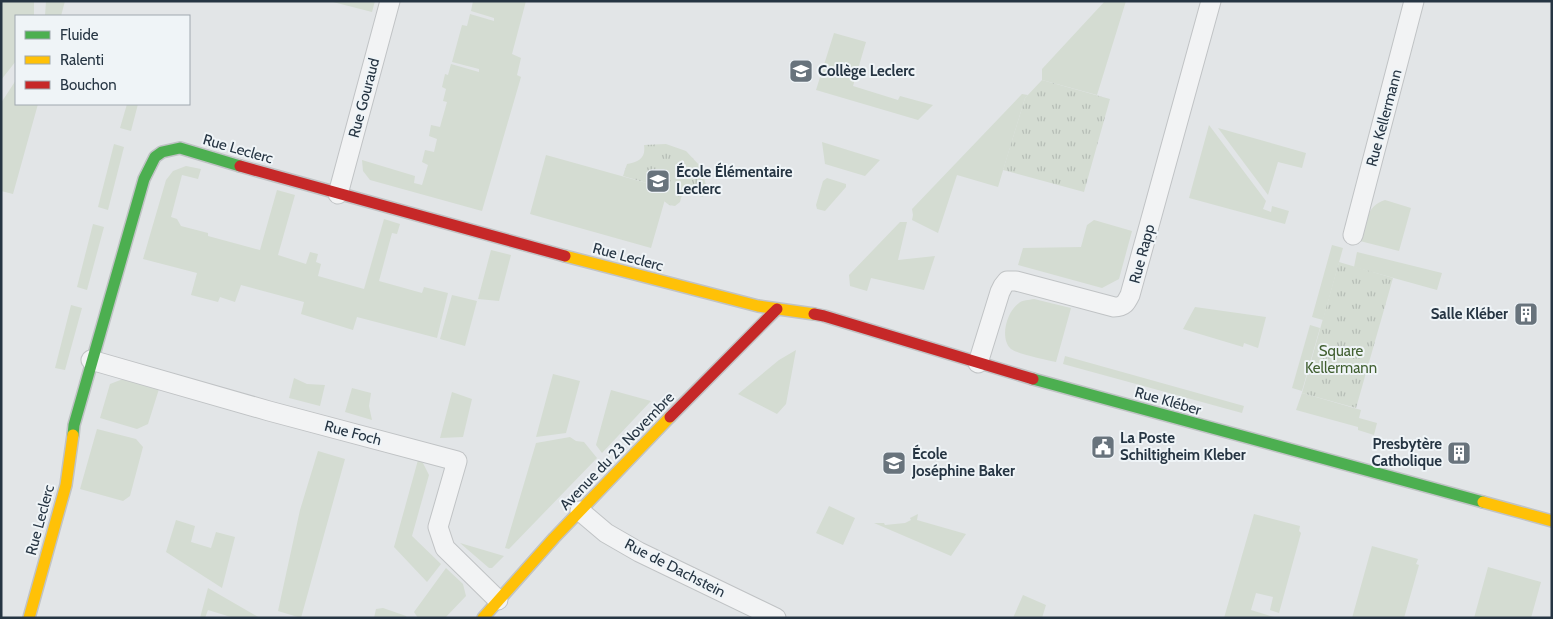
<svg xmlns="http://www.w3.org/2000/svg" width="1553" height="619" viewBox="0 0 1553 619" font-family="Cabin,sans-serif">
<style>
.green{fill:#d4dcd2}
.park{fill:url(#park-tufts)}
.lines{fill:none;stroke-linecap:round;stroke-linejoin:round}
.street-casing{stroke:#c0c3c5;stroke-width:21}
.fast-casing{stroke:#c0c3c5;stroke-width:14}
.slow-casing{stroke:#c0c3c5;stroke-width:14}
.jam-casing{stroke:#c0c3c5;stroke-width:14}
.street{stroke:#f2f3f4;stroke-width:19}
.fast{stroke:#4caf50;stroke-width:11}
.slow{stroke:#ffc107;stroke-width:11}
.jam{stroke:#c62828;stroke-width:11}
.labels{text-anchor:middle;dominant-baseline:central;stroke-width:4;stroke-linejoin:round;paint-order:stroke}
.poi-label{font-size:15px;font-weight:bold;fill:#263543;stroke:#eff4f7;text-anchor:start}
.street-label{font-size:15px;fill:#263543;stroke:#eff4f7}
.park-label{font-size:15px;fill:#426032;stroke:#eff4f7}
</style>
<defs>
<pattern id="park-tufts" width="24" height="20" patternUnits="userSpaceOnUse" patternTransform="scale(1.25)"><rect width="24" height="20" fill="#d4dcd2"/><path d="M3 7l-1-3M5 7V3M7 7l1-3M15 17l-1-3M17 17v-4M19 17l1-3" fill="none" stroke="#b6bdb6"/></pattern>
</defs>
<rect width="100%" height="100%" fill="#e2e5e7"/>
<!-- green -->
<path class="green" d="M1,1H34V16H16V61L1,80Z
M46,1H65L61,16H45Z
M329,1H375L372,12Z
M473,1H526L512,54L521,58L517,75L521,77L482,211L370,180L363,171L362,160L415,176L414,183L422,185L428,165L422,162L425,150L434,152L437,139L429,136L431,125L440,127L447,102L443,101L446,89L442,87L445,74L448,75L451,64L479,72V69L452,62L462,25L467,26L470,14L494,21V18L471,11Z
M1105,1H1126L1097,95L1042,80V69Z
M834,33L866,42L853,86L898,100L900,96L933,105L918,120L816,90Z
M16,80V104H38L13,194L1,191V103Z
M1022,94L1028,95L1025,98L998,187L957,175L938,233L912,220L913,215L912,209Z
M127,104H138L131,131L120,128Z
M1209,125L1266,201L1263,209L1271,212L1272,206L1289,211L1285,224L1189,198Z
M1218,128L1306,153L1302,168L1278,162L1268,195Z
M822,142L880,160L865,176L825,164Z
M114,144L124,147L108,210L98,207Z
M546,155L668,189L651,248L530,214Z
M186,166L201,169L198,179L182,175L171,217L177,219L181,226L208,233V236L260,250L277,190L295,195L278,255L306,264L310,252L318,254L316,262L321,264L318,276L364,289L384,219L400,224L397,234L392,233L379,281L422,293L424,287L448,293L437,338L357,317L353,330L301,314L304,302L241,285L235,302L220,297L218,302L191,295L197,273L143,259L166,180L173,171Z
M827,178L846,184V187L825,211L817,209L816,205L823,181Z
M1385,200L1411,208L1399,251L1360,241C1365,224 1366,206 1385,200Z
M1094,220L1132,231L1119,279L1102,288L1018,265L1023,248L1081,247L1087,225Z
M900,222H907L898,260L935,256L924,290L871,278L867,291L850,286L849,275Z
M93,224L104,227L87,290L77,287Z
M1332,245L1343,248L1323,320L1312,317Z
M491,250L511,255L499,301L478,299Z
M1357,252L1442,273L1437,290L1354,267Z
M452,295L477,301L465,346L440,339Z
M1034,299L1071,308L1056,362C1046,360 1018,354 1011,349C999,338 1007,311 1019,303C1022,300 1029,300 1034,299Z
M71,305L82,308L65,370L55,368Z
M1195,307L1266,317L1258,348L1244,343L1243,347L1183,329Z
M1310,325L1320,328L1302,391L1292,388Z
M796,350L786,404L777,414L738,394L779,360Z
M1065,356L1244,406L1242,413L1063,364Z
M553,374L580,381L566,433L536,437Z
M294,378L307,384L325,385L320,406L289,398Z
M123,379L159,389L148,424L137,429L100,418L110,384Z
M352,388L371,393L369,406L372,420L345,412Z
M611,390L651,401L602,453L596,445Z
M452,392L472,399L463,437L440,438Z
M1302,393L1361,410L1359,418L1377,423L1374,435L1358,430V427L1296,410Z
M97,429L136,439L143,447L130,496L123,501L80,489Z
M570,437L576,441L584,442L597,458L509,549L505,548L536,443Z
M318,451L345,459L301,618L278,611L300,510Z
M418,460L422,461L429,475L412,536L441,564L427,582L394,547Z
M829,506L855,518L843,545L816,533Z
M918,514L917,520L966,534L951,556L874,523H884L885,525L905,523L911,520L910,518Z
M1254,514L1300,526L1299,531L1301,533L1279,613L1270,610L1273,597L1256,593L1251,610L1277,618H1224Z
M176,520L195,526L191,542L211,548L216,532L235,537L222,588L166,552Z
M460,543L504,556L492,568H489Z
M1372,546L1418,559L1416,564L1419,565L1404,618H1352Z
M1488,567L1541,582L1531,618H1474Z
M446,568L463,584L466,596L445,618H418L414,612Z
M208,588L260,618H234L208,610L205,618H200Z
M1023,595L1046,605L1042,618H1013Z
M383,608L406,616L407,618H374L376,609Z"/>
<!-- park -->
<path class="park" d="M1042,80L1110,99L1084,192L1003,170L1025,98Z
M666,144L686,151L701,167L706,185L703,197L683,191L680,202L675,206L669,205L664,201L667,189L623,176L627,164C639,162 646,158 644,145Z
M1339,262L1393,278L1356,408L1302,393Z"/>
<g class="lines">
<!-- street casing -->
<g class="street-casing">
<path id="street" d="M338,194L390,1
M1353,235L1414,1
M91,360L269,411L457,461L438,527L445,548L498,600
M978,363L1000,292L1003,286L1007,281H1016L1114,307C1124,307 1126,303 1130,295L1211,1
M580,511L606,533L639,552L776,618"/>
</g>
<!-- fast casing -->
<g class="fast-casing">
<path id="fast" d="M1033,379L1483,502
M73,435L74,425L144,179L155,157L162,152L180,148L240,166"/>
</g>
<!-- slow casing -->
<g class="slow-casing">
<path id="slow" d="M565,256L758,306L814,314
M1483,502L1552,521
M29,618L66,485L73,435
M483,618L554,538L670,417"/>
</g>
<!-- jam casing -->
<g class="jam-casing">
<path id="jam" d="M240,166L565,256
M814,314L824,316L1033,379
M670,417L777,309"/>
</g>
<!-- street -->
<use href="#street" class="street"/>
<!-- fast -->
<use href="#fast" class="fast"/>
<!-- slow -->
<use href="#slow" class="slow"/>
<!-- jam -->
<use href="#jam" class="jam"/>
</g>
<!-- icons -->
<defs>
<g id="school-square" transform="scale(1.25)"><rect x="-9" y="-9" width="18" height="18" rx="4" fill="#68737c" stroke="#eff4f7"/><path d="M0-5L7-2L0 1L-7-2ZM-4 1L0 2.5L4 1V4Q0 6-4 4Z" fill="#fff"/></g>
<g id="building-square" transform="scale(1.25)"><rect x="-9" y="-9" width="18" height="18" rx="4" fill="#68737c" stroke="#eff4f7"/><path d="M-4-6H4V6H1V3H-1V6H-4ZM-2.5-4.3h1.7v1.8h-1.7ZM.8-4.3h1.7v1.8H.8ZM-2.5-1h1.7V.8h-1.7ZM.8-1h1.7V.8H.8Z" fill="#fff"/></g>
<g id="civic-square" transform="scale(1.25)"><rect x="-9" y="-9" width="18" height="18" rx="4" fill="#68737c" stroke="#eff4f7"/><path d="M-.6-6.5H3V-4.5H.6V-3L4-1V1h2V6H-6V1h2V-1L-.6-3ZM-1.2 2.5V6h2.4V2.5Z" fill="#fff"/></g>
</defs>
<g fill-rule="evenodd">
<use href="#school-square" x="801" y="71"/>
<use href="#school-square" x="658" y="181"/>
<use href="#building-square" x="1526" y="314"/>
<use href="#civic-square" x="1103" y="447"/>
<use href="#building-square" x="1459" y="453"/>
<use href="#school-square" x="894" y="463"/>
</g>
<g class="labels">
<!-- poi labels -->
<g class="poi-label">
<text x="818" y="71">Collège Leclerc</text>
<text x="676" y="172">École Élémentaire<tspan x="676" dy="17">Leclerc</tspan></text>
<text x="1508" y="314" text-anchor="end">Salle Kléber</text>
<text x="1120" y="438">La Poste<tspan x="1120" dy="17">Schiltigheim Kleber</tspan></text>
<text x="1442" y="444" text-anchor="end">Presbytère<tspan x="1442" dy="17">Catholique</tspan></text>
<text x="912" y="454">École<tspan x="912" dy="17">Joséphine Baker</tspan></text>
</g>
<!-- street labels -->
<g class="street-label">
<text transform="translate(364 98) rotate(-75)">Rue Gouraud</text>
<text transform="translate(1384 118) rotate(-75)">Rue Kellermann</text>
<text transform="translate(238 149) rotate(16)">Rue Leclerc</text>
<text transform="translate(1142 254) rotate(-75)">Rue Rapp</text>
<text transform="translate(628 257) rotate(15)">Rue Leclerc</text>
<text transform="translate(1168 401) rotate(16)">Rue Kléber</text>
<text transform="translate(353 433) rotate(15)">Rue Foch</text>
<text transform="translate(617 451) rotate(-46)">Avenue du 23 Novembre</text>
<text transform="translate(40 520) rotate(-75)">Rue Leclerc</text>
<text transform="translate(675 568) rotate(27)">Rue de Dachstein</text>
</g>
<!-- park labels -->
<g class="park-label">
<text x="1341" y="351">Square<tspan x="1341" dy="17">Kellermann</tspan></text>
</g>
</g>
<!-- border -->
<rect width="1553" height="619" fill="none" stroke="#263543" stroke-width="5"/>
<!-- legend -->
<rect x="15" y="15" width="175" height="90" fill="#eff4f7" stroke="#9fa8af"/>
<rect x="25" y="31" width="25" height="8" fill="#4caf50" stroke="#9fa8af"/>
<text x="60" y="40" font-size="15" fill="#263543">Fluide</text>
<rect x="25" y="56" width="25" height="8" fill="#ffc107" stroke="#9fa8af"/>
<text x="60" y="65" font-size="15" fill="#263543">Ralenti</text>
<rect x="25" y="81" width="25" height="8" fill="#c62828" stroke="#9fa8af"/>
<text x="60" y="90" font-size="15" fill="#263543">Bouchon</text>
</svg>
